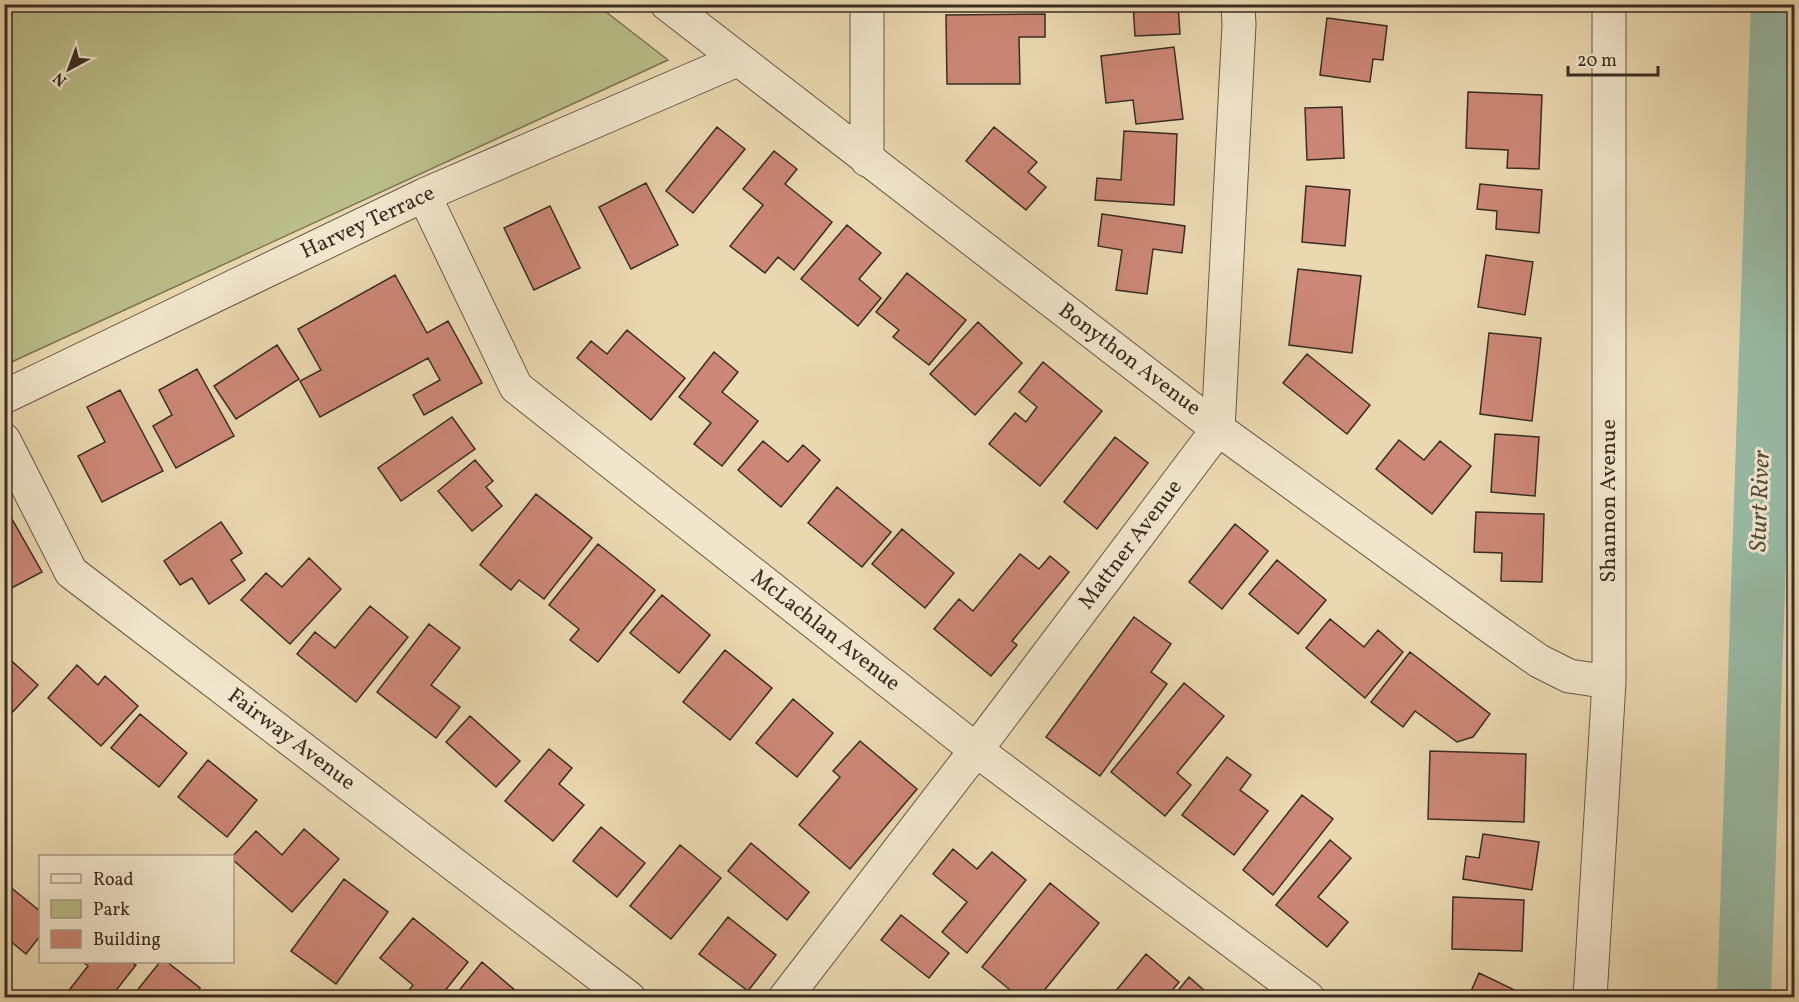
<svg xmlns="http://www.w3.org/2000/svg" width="1799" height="1002" viewBox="0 0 1799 1002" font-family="Vollkorn,serif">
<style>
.green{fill:#babe89;stroke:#7a7656;stroke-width:1.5}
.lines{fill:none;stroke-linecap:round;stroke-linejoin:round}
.river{stroke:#99bba6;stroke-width:54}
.building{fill:#cc8776;stroke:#3a2d22;stroke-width:1.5}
.minor-casing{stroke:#665846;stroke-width:35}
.minor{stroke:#f1e6cc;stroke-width:33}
.labels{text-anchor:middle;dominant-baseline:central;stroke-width:6;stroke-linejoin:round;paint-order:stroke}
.street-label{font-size:22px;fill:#3a2d22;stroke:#f1e6cc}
.water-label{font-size:24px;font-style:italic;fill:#525043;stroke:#f1e6cc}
</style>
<rect width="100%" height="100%" fill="#ead8b0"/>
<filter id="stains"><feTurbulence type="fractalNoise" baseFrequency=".00333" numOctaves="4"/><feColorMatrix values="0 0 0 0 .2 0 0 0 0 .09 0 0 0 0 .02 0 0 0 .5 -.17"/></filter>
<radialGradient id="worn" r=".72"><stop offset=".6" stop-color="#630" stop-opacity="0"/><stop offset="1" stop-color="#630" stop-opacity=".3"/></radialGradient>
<!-- green -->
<path class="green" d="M4,5H597L668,60L5,365Z"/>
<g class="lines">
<!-- river -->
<path class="river" d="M1744,998L1778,4"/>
</g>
<!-- building -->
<path class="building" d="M1133,4H1178L1180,34L1135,36Z
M1045,14V37H1019L1020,84H947L946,15Z
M1327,18L1387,26L1383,60L1373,59L1370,82L1320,75Z
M1174,47L1183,119L1136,124L1133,100L1106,103L1101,56Z
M1468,92L1542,95L1539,169L1507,168L1508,150L1466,148Z
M1342,107L1344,158L1307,160L1305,108Z
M717,127L745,149L693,213L666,191Z
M994,127L1037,162L1028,172L1046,187L1026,210L966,161Z
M1124,131L1177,134L1174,205L1095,200L1097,178L1121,180Z
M774,151L797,169L785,184L832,222L794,270L778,257L765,273L730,246L763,205L743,189Z
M646,183L678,245L631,269L599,207Z
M1480,184L1542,190L1539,233L1496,229L1497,211L1477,209Z
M1306,186L1350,190L1345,246L1302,242Z
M550,206L580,268L534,290L504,228Z
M1102,214L1185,226L1182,253L1153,249L1147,294L1116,290L1122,250L1098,246Z
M847,225L881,253L859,279L881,298L858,326L801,279Z
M1486,255L1533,262L1525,315L1478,307Z
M1298,269L1361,276L1352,353L1289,345Z
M907,273L966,320L929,365L893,337L899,330L876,312Z
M395,275L427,333L448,321L482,383L424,415L413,395L440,380L428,358L320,417L300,381L321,370L298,329Z
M978,322L1022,363L975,415L930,374Z
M627,330L685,378L651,420L577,358L591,341L607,354Z
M1489,333L1541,338L1532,421L1480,414Z
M277,345L299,379L236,419L214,386Z
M714,352L738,372L722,392L758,421L722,466L694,444L711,423L679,397Z
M1307,354L1370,405L1347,434L1283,383Z
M1043,362L1102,411L1040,486L989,444L1015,413L1026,422L1037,407L1019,392Z
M197,369L234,436L176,468L153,426L172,415L159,390Z
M120,390L163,471L102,502L78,456L105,442L87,407Z
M452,417L475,449L401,501L378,468Z
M1495,434L1539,437L1535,496L1491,492Z
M1115,437L1148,463L1097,529L1064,502Z
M1399,440L1424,460L1440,441L1471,466L1432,514L1376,469Z
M763,441L788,462L803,445L820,460L781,507L738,470Z
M475,460L493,481L486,487L502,506L472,531L438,491Z
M837,487L891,532L862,567L808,523Z
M536,494L592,538L544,599L519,580L511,590L480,565Z
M4,505L42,572L4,592Z
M1476,512L1544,514L1542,582L1501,581L1502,553L1474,552Z
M221,522L242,553L231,560L245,580L209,604L192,578L180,585L164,561Z
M1235,524L1268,551L1222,609L1189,582Z
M902,529L954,573L925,608L872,564Z
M598,544L655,590L598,662L570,640L579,629L549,605Z
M1020,554L1039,569L1050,556L1069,572L1012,641L1017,645L991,676L934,629L959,599L973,611Z
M309,558L341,589L290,644L241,600L266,573L282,587Z
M1277,560L1326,600L1298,634L1249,594Z
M662,595L710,635L679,673L630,633Z
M370,606L408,637L356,702L297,654L315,632L335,648Z
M1134,617L1171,644L1151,672L1167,684L1100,776L1046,737Z
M1330,619L1364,647L1378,630L1403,652L1365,698L1306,648Z
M429,624L460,648L431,685L460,707L436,738L377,692Z
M725,650L772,688L730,740L683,702Z
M1410,652L1490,714L1473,737L1457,742L1415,711L1403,727L1371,702Z
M4,654L38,685L4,721Z
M77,665L98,685L105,676L138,706L101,746L48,698Z
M1184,683L1224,716L1177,773L1191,785L1165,816L1111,772Z
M793,699L833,733L797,777L756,743Z
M140,714L187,753L159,787L111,748Z
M470,716L520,761L496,787L446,742Z
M860,741L917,789L850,869L799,825L840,777L833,771Z
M549,749L572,768L559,784L584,805L553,841L505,801Z
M1430,751L1526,754L1524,822L1428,819Z
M1227,757L1251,775L1240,790L1268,811L1234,855L1182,815Z
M208,760L257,800L227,837L178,797Z
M1302,795L1333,819L1273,895L1243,870Z
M601,827L645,863L617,897L573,861Z
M304,829L339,859L292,912L232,859V857L256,831L282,855Z
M1483,834L1539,842L1532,890L1463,879L1466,856L1479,858Z
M1330,840L1351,858L1318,897L1348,922L1327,947L1276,905Z
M751,843L809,892L787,920L728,871Z
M680,845L721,878L671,939L630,906Z
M953,849L977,869L992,852L1026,880L967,953L942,932L967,902L933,874Z
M344,879L388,912L336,984L291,951Z
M4,882L40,911V936L26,954L4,936Z
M1050,883L1099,923L1038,998H1020L982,967Z
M1453,897L1524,900L1522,951L1452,949Z
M901,915L949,953L929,978L881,940Z
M728,917L776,955L748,991L699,954Z
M413,918L468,962L439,998H403L413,985L380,958Z
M1146,954L1179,982L1166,998H1110Z
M83,962H131L136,965L110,998H63L88,966Z
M160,962H167L200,988L193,998H131Z
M482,962L524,998H453Z
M1479,973L1527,996L1526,998H1468Z
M1189,977L1213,998H1172Z"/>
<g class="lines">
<!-- minor casing -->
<g class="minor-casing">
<path id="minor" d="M667,4L1218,429L1495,630L1539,661L1569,676L1609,682
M867,160V4
M424,195L516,387L976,750L1308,998
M4,397L424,195L737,60
M4,440L71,572L629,998
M785,998L976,750L1218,429L1239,25L1238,4
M1590,998L1609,682V4"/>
</g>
<!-- minor -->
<use href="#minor" class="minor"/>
</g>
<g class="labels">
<!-- street labels -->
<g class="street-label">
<text transform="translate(368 223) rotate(-25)">Harvey Terrace</text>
<text transform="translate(1129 360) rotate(37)">Bonython Avenue</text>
<text transform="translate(1609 501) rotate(-90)">Shannon Avenue</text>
<text transform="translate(1131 545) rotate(-53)">Mattner Avenue</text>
<text transform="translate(825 631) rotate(38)">McLachlan Avenue</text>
<text transform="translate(291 740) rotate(37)">Fairway Avenue</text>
</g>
<!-- water labels -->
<g class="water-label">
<text transform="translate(1761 501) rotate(-88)">Sturt River</text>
</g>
</g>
<!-- margin -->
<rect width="1799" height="1002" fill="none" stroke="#ead8b0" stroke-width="24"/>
<rect x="6" y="6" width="1787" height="990" fill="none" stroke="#3a2d22" stroke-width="3"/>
<rect x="12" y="12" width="1775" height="978" fill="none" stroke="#3a2d22" stroke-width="1.5"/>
<!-- legend -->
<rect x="39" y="855" width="195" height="108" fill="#f1e6cc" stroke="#a89c88" stroke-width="1.5"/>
<rect x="51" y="874" width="30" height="9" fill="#f1e6cc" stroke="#a89c88" stroke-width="1.5"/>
<text x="93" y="885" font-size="18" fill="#3a2d22">Road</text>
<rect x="51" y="900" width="30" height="18" fill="#babe89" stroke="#a89c88" stroke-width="1.5"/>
<text x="93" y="915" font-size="18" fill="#3a2d22">Park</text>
<rect x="51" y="930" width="30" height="18" fill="#cc8776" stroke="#a89c88" stroke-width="1.5"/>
<text x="93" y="945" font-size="18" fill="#3a2d22">Building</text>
<!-- north arrow -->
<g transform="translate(69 69) rotate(221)" stroke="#f1e6cc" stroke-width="4.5" paint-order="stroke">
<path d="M0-4.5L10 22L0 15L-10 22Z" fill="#3a2d22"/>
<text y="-9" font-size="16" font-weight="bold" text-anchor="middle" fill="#3a2d22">N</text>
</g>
<!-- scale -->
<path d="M1568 66v9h90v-9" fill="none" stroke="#3a2d22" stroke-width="3"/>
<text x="1577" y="66" font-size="18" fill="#3a2d22" stroke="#f1e6cc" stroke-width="4.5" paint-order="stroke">20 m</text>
<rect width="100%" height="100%" filter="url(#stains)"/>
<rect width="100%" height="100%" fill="url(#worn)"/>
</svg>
